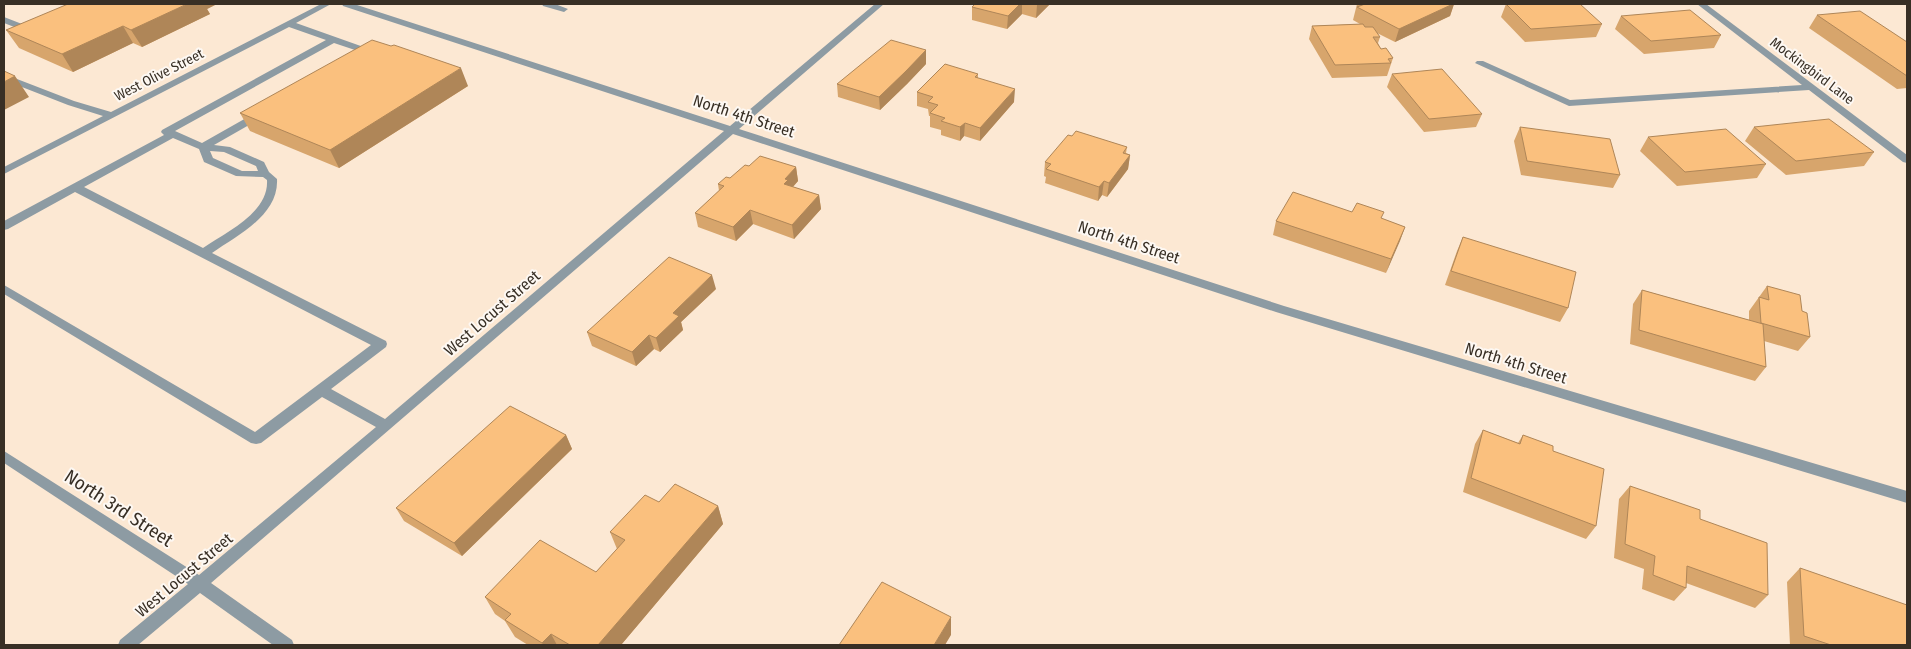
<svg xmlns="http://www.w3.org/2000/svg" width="1911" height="649" viewBox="0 0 1911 649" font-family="'Fira Sans Condensed',sans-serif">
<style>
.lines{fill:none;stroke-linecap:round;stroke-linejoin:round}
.minor{fill:#8d9ba3;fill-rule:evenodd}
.wall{fill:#d7a56c}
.shaded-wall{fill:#af8658}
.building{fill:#fac07e;stroke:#af8658}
.labels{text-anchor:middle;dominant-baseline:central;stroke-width:4;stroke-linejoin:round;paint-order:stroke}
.far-street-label{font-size:14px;fill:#382f25;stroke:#fdf8f3}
.street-label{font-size:16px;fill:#382f25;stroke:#fdf8f3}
.near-street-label{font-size:19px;fill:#382f25;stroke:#fdf8f3}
</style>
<rect width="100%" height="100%" fill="#fce8d3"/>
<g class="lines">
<!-- minor -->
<path class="minor" d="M321,4H331L296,23L372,50V54L362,56L361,52L334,43L175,131L202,143L255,113H263V117L214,145L230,147L264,162L269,172L277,179C279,215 238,235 212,253L386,341L387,344L386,347L331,389L385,419L724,131L343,6L342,4H354L730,126L875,4H884L739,129L1284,306L1907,491V503L1276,312L733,134L211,583L292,640L294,645H273L200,593L138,645H118L120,640L188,584L4,463V451L199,575L376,427L322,397L261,443L256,444L251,443L4,294V285L255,432L371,345L75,192L8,229L4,230V221L164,135L161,132L162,130L326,40L289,27L4,174V167L103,116L68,105L4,80V74L74,101L111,112ZM173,138L199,149L204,162L236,176L263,177L267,180C269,213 226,232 203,248L84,187ZM210,151L224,152L256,166L258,171H242L213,158Z
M542,4H555L568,9L564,12L543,6Z
M1697,4H1706L1907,155V163L1903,162L1809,90L1569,106L1475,63L1477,61H1483L1570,100L1802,85Z
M4,17L22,24L33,19L37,22L22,30L4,23Z"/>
</g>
<!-- wall -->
<path class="wall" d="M974,4H1050L1036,18L1022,14L1007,29L972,20V7L974,5Z
M1357,4H1454L1450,16L1395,42L1377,33L1380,37L1378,43L1381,49L1393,58L1387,76L1332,78L1309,39L1312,26L1360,24L1353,20Z
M1506,4L1602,24L1596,37L1525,42L1501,17Z
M215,5L207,9L210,14L142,47L133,43L73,72L19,48L6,30Z
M1817,15L1907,42V88L1897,89L1809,28Z
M1621,16L1721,35L1714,48L1644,54L1615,29Z
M391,46L468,86L339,168L250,131L240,113Z
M926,64L907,84L880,110L838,97L837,84Z
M978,74V78L1014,102L980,141L964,136L960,141L941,135V130L930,127V116H929L928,109L917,106V92Z
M1392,74L1482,114L1476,127L1424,132L1387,87Z
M1520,127L1620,175L1613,188L1521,175L1514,141Z
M1754,127L1874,152L1864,166L1786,175L1745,141Z
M1648,137L1766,164L1757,178L1677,186L1640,151Z
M1127,147L1126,153L1130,155L1128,169L1107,197L1102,195L1098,201L1045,183L1046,177L1044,176L1045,162Z
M749,166L796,167L798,181L793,187L819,195L821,209L794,239L753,224L736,241L698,227L695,213L719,191L718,184L730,178Z
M1352,212L1382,219L1405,227L1386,273L1273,235L1276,221Z
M1463,237L1568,308L1560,322L1445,285L1457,251Z
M1767,286L1802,311L1810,337L1798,351L1764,341L1766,367L1755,381L1630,344L1633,304L1642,290L1749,320V311Z
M716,289L681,322L683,330L660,352L654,349L636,366L592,346L587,332Z
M1483,430L1518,443L1523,435L1553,451L1596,526L1586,539L1463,492L1475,444Z
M566,435L572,449L462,556L404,521L396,508Z
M1630,486L1700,519L1768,595L1755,608L1686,583V588L1674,601L1642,589L1644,569L1614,558L1619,499Z
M659,502L718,506L723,524L621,645H528L515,637L505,621L495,614L485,597L596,572L617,549L610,532Z
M1800,568L1907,645H1790L1787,582Z"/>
<!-- shaded-wall -->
<path class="shaded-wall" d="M187,4H214L215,5L207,9L210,14L142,47L131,30Z
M1020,4H1022V14L1007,29L1008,16Z
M1039,4H1050L1036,18L1037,5Z
M1453,4H1454L1450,16L1395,42L1399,29Z
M123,26L133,43L73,72L62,54Z
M926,50V64L907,84L880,110L879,97Z
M461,68L468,86L339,168L330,150Z
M15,76L29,97L4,110V82Z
M1015,89L1014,102L980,141V128Z
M965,123L964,136L960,141V127Z
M1130,155L1128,169L1107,197L1109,183Z
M796,167L798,181L789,191L784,184L785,179Z
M1104,181L1102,195L1098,201L1099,187Z
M819,195L821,209L794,239L792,225Z
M750,210L753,224L736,241L733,227Z
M1405,227L1400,241L1386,273L1391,259Z
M712,275L716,289L681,322L683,330L660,352L656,338L673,313Z
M649,335L654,349L636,366L632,352Z
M566,435L572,449L462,556L454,543Z
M718,506L723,524L621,645H598Z
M951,617V635L945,645H934Z
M551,634L557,645H543L542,643Z"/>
<!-- building -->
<path class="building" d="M68,4H187L131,30L123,26L62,54L6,30Z
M975,4H1020L1008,16L972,7Z
M1365,4H1453L1399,29L1357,7Z
M1506,4H1580L1602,24L1531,29Z
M1690,10L1721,35L1651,41L1621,16Z
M1860,11L1907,42V76L1817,15Z
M1363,24L1365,27H1373L1380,37H1373L1381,49L1386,48L1393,58L1388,59L1391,63L1335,65L1312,26Z
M372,40L391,46L394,45L461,68L330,150L240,113Z
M891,40L926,50L906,71L879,97L837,84Z
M945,64L978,74L975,77L1015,89L980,128L965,123L960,127L941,121L945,118L930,113L938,105L928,102L933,97L917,92Z
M1442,69L1482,114L1429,119L1392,74Z
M4,71L15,76L4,82Z
M1829,119L1874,152L1796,161L1754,127Z
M1520,127L1610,139L1620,175L1527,161Z
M1726,129L1766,164L1685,172L1648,137Z
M1076,131L1127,147L1123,153L1130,155L1109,183L1104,181L1099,187L1046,169L1051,164L1045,162L1068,135L1072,136Z
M760,156L796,167L785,179L788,180L784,184L819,195L792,225L750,210L733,227L695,213L724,186L718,184L726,177L730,178L745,165L749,166Z
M1293,192L1352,212L1357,203L1384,212L1381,218L1405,227L1391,259L1276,221Z
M1463,237L1576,272L1568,308L1451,271Z
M669,257L712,275L673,313L679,316L656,338L649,335L632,352L587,332Z
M1767,286L1800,295L1802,311L1807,313L1810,337L1761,323L1759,297L1769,300Z
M1642,290L1763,324L1766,367L1639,330Z
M510,406L566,435L454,543L396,508Z
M1483,430L1520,444L1523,435L1553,446V451L1604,469L1596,526L1471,478Z
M675,484L718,506L598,645H570L551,634L542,643L505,620L511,614L485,597L540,540L596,572L625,540L610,532L645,495L659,502Z
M1630,486L1700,510V519L1767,543L1768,595L1687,566L1686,588L1653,575L1655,556L1625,544Z
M1800,568L1907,605V645H1831L1804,636Z
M882,582L951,617L934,645H839Z"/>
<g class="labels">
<!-- far-street labels -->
<g class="far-street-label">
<text transform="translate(1812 71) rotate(37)">Mockingbird Lane</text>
<text transform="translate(159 75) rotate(-27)">West Olive Street</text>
</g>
<!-- street labels -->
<g class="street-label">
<text transform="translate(744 116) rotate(18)">North 4th Street</text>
<text transform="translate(1129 242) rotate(18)">North 4th Street</text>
<text transform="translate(492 313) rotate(-41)">West Locust Street</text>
<text transform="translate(1516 363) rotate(17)">North 4th Street</text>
<text transform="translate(184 575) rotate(-40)">West Locust Street</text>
</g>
<!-- near-street labels -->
<g class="near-street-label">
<text transform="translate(119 508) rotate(33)">North 3rd Street</text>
</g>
</g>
<!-- border -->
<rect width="1911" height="649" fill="none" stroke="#382f25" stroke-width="10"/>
</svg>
